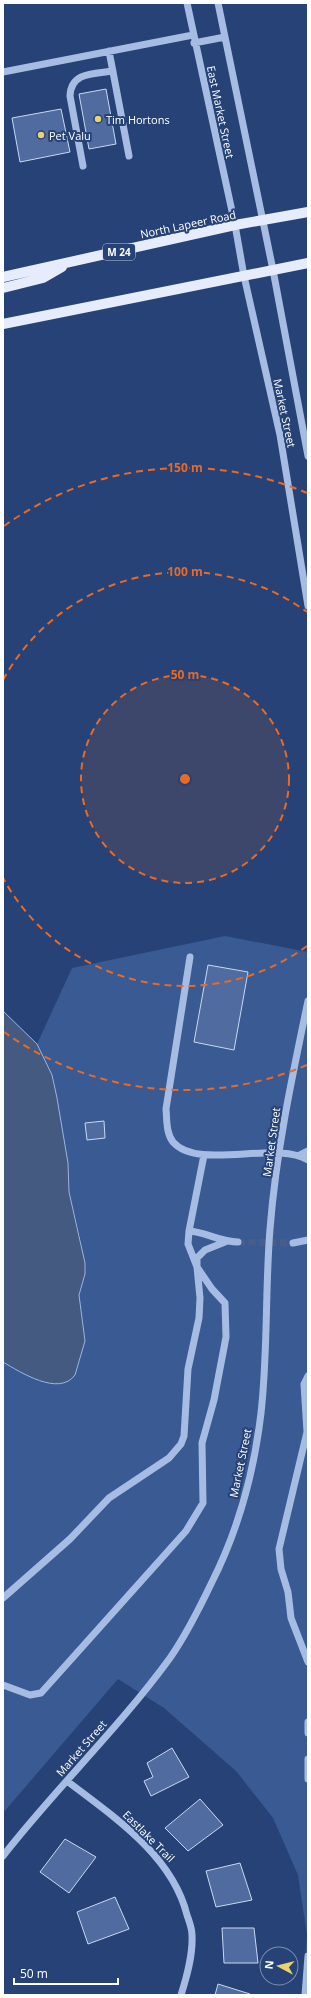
<svg xmlns="http://www.w3.org/2000/svg" width="311" height="1998" viewBox="0 0 311 1998" font-family="'Open Sans',sans-serif">
<style>
.green{fill:#3a5a93}
.water{fill:#455a80;stroke:#9cb6e2}
.building{fill:#4f6ba0;stroke:#c9d8f2}
.lines{fill:none;stroke-linecap:round;stroke-linejoin:round}
.minor-tunnel{stroke:#475e8b;stroke-width:7;stroke-dasharray:7 3.5;stroke-linecap:butt}
.minor{stroke:#a7bce2;stroke-width:7}
.major{stroke:#e6ecfb;stroke-width:10}
.ring{fill:none;stroke:#ea6a24;stroke-width:2;stroke-dasharray:7 5}
.poi-dot{fill:#ead26d;stroke:#264276;stroke-width:1.5}
.labels{text-anchor:middle;dominant-baseline:central;stroke-width:4;stroke-linejoin:round;paint-order:stroke}
.shield{fill:#264276;stroke:#bec6d6;stroke-width:1}
.shield-label{font-size:10px;font-weight:bold;fill:#fff}
.street-label{font-size:11px;fill:#fff;stroke:#264276}
.poi-label{font-size:11px;fill:#fff;stroke:#264276;text-anchor:start}
.centre{fill:#ea6a24;stroke:#264276;stroke-width:2}
.ring-label{font-size:12px;text-anchor:middle;font-weight:bold;fill:#ea6a24;stroke:#264276;stroke-width:4;stroke-linejoin:round;paint-order:stroke}
</style>
<rect width="100%" height="100%" fill="#264276"/>
<!-- green -->
<path class="green" d="M225,936L308,952V1995H302L307,1935L298,1875L273,1818L236,1771L164,1708L118,1679L3,1813V1362L39,1380L44,1381L75,1375L85,1341L79,1295L85,1274L80,1237L69,1192L68,1163L57,1098L52,1075L37,1044L72,968Z"/>
<!-- water -->
<path class="water" d="M3,1011L37,1044L52,1075L57,1098L68,1163L69,1192L85,1263V1274L79,1295L85,1341L75,1375C59,1397 20,1372 3,1362Z"/>
<!-- building -->
<path class="building" d="M106,89L116,144L89,149L79,94Z
M61,109L70,152L20,162L12,118Z
M208,965L248,972L234,1050L194,1042Z
M104,1121L105,1138L87,1140L85,1123Z
M172,1748L189,1777L151,1796L144,1781L153,1777L147,1763Z
M200,1799L223,1825L188,1851L165,1828Z
M65,1839L96,1857L69,1893L40,1872Z
M240,1863L252,1900L216,1907L206,1871Z
M115,1897L129,1929L88,1944L77,1912Z
M222,1928H254L258,1963H224Z
M218,1984L250,1994V1995H215Z"/>
<g class="lines">
<!-- minor-tunnel -->
<path class="minor-tunnel" d="M238,1242L293,1243"/>
<!-- minor -->
<path class="minor" d="M187,3L235,225L244,276L280,435L308,606
M218,3L273,270L308,456
M194,43L225,37
M109,51L129,156
M3,72L193,35
M83,166L70,96C71,72 93,74 113,71
M190,957L166,1109C167,1120 166,1133 173,1142C198,1171 276,1140 308,1160
M300,1155L308,1151
M189,1231L204,1155
M293,1243L308,1240
M308,1376L304,1384L307,1432L279,1549L281,1569L288,1592L291,1618L308,1662
M3,1598L70,1539L109,1498L169,1458L181,1444L184,1436L188,1369L199,1318L200,1298L197,1267L188,1244L189,1231C206,1232 220,1242 238,1242
M3,1685L30,1695L41,1693L186,1531L203,1503L202,1443L214,1400L226,1337L225,1303L212,1289L197,1267V1258L205,1250L225,1242
M308,1722V1733
M308,1759V1779
M67,1781C114,1817 172,1855 187,1915C189,1921 192,1928 192,1935C193,1955 187,1976 181,1995
M3,1856C56,1788 119,1728 170,1658C186,1635 199,1609 211,1584C238,1531 254,1472 261,1413C268,1352 265,1290 270,1229C276,1152 292,1077 308,1001
M305,1995L308,1956"/>
<!-- major -->
<path class="major" d="M3,277L235,225L308,212
M3,288L43,278L62,267
M3,324L308,263"/>
</g>
<!-- distance rings -->
<circle cx="185" cy="779" r="104" fill="#ea6a24" fill-opacity=".12"/>
<g class="ring">
<circle cx="185" cy="779" r="104"/>
<path d="M307 946A207 207 0 0 1 3 878M3 680A207 207 0 0 1 307 612"/>
<path d="M307 1065A311 311 0 0 1 4 1032M4 526A311 311 0 0 1 307 493"/>
</g>
<!-- markers -->
<g class="poi-dot">
<circle cx="98" cy="119" r="4"/>
<circle cx="41" cy="135" r="4"/>
</g>
<g class="labels">
<!-- shield labels -->
<rect class="shield" x="103" y="244" width="32" height="16" rx="3"/>
<g class="shield-label">
<text x="119" y="252">M 24</text>
</g>
<!-- street labels -->
<g class="street-label">
<text transform="translate(221 112) rotate(78)">East Market Street</text>
<text transform="translate(188 224) rotate(-12)">North Lapeer Road</text>
<text transform="translate(285 413) rotate(78)">Market Street</text>
<text transform="translate(271 1142) rotate(-82)">Market Street</text>
<text transform="translate(240 1463) rotate(-78)">Market Street</text>
<text transform="translate(81 1748) rotate(-49)">Market Street</text>
<text transform="translate(149 1836) rotate(45)">Eastlake Trail</text>
</g>
<!-- poi labels -->
<g class="poi-label">
<text x="106" y="119">Tim Hortons</text>
<text x="49" y="135">Pet Valu</text>
</g>
</g>
<circle cx="185" cy="779" r="6" class="centre"/>
<g class="ring-label">
<text x="185" y="472">150 m</text>
<text x="185" y="576">100 m</text>
<text x="185" y="679">50 m</text>
</g>
<!-- border -->
<rect width="311" height="1998" fill="none" stroke="#ffffff" stroke-width="8"/>
<!-- north arrow -->
<g transform="translate(279 1966) rotate(277)"><circle r="19" fill="#264276" stroke="#7d8ead"/>
<path d="M0-3L7 15L0 10L-7 15Z" fill="#ead26d"/>
<text y="-6" font-size="11" font-weight="bold" text-anchor="middle" fill="#ffffff">N</text>
</g>
<!-- scale -->
<path d="M14 1978v6h104v-6" fill="none" stroke="#ffffff" stroke-width="2"/>
<text x="20" y="1978" font-size="12" fill="#ffffff" stroke="#264276" stroke-width="3" paint-order="stroke">50 m</text>
</svg>
